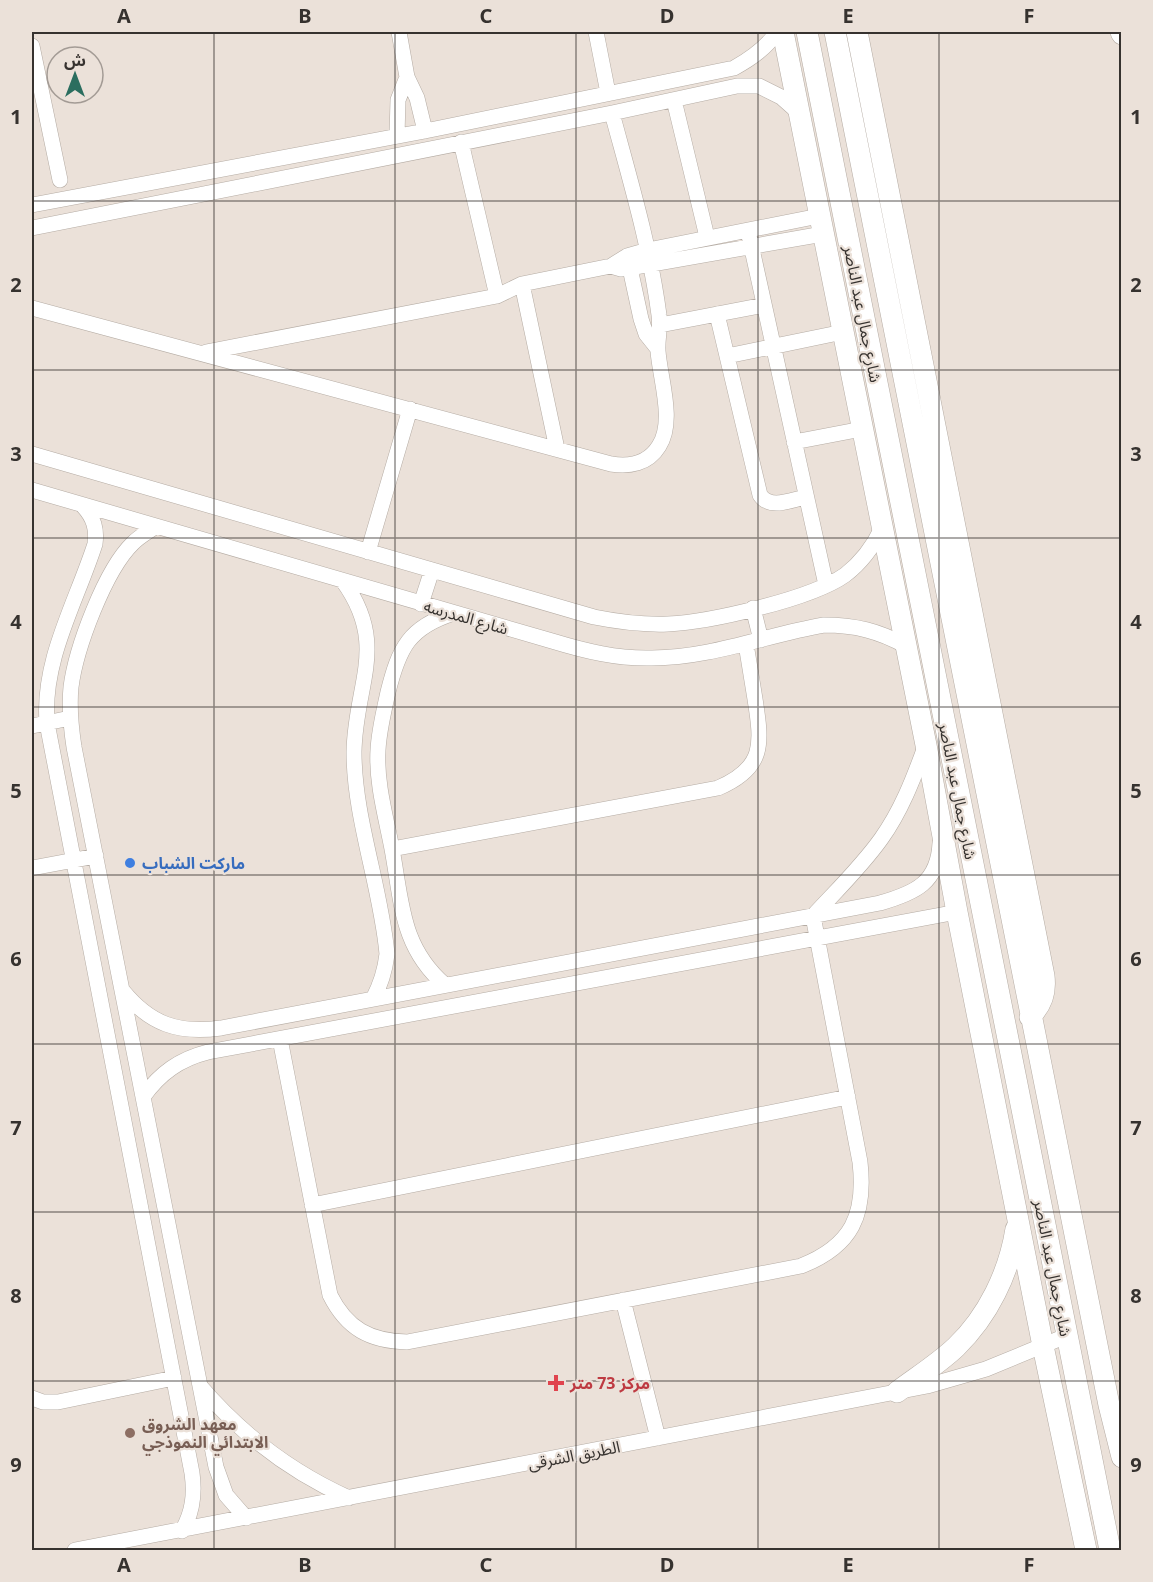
<svg xmlns="http://www.w3.org/2000/svg" width="1153" height="1582" viewBox="0 0 1153 1582" font-family="'Noto Sans','Noto Sans Arabic',sans-serif">
<style>
.lines{fill:none;stroke-linecap:round;stroke-linejoin:round}
.street-casing{stroke:#b5aca4;stroke-width:16}
.secondary-casing{stroke:#b5aca4;stroke-width:22}
.street{stroke:#fff;stroke-width:15}
.secondary{stroke:#fff;stroke-width:21}
.grid{fill:none;stroke:#36322f;stroke-width:1.5;stroke-opacity:0.55}
.shop-dot{fill:#3f7fe0;stroke:#ebe1d9;stroke-width:2}
.health-dot{fill:#e0444e;stroke:#ebe1d9;stroke-width:2}
.education-dot{fill:#8d6e63;stroke:#ebe1d9;stroke-width:2}
.labels{text-anchor:middle;dominant-baseline:central;stroke-width:4.5;stroke-linejoin:round;paint-order:stroke}
.street-label{font-size:16px;fill:#36322f;stroke:#ebe1d9}
.shop-label{font-size:16px;font-weight:bold;fill:#366cbe;stroke:#ebe1d9;text-anchor:start}
.health-label{font-size:16px;font-weight:bold;fill:#be3a42;stroke:#ebe1d9;text-anchor:start}
.education-label{font-size:16px;font-weight:bold;fill:#785e54;stroke:#ebe1d9;text-anchor:start}
.neatline{fill:none;stroke:#36322f;stroke-width:2}
.grid-label{font-size:20px;text-anchor:middle;font-weight:bold;fill:#36322f}
</style>
<rect width="100%" height="100%" fill="#ebe1d9"/>
<g class="lines">
<!-- street casing -->
<g class="street-casing">
<path id="street" d="M399,32L407,77L417,98L425,131
M596,32L608,93
M32,46L60,180
M674,100L707,237
M397,135L398,100L407,77
M461,142L497,296
M32,205L425,131L734,68C752,58 766,48 777,32
M32,228L612,113L737,86H759L781,97L799,113
M748,231L826,585
M628,259L641,319L646,334L658,349
M611,266L621,269L629,268L823,234
M522,284L557,449
M32,308L611,464C629,467 648,464 659,446C675,421 660,379 658,351C657,339 661,327 659,315C650,246 630,180 612,113
M717,314L760,495C770,510 791,500 806,497
M660,325L764,305
M206,352L497,296L522,284L611,266L627,256L648,250L819,216
M727,356L843,332
M794,442L862,429
M32,454L594,617C619,622 643,625 668,624C710,622 811,599 845,575C862,562 873,547 882,528
M32,490L552,641C585,651 617,659 652,658C711,658 766,635 824,625C855,625 879,631 906,646
M83,506C94,518 97,529 95,544C76,603 42,660 47,723L192,1473C195,1494 193,1512 182,1531
M156,526C148,532 140,536 133,543C105,570 76,648 71,687C69,707 71,727 74,747L216,1467L226,1495L246,1518
M368,552L410,409
M343,581C389,645 355,684 354,752C354,818 381,887 387,954C385,971 381,984 373,999
M421,604L432,570
M753,608L761,640
M32,726L70,718
M392,849L718,788C765,768 762,744 755,699C752,681 749,662 746,644
M32,868L96,856
M445,985C401,947 402,903 392,849C386,817 376,783 378,750C379,730 384,711 388,692C399,648 409,627 454,613
M123,991C150,1024 178,1034 221,1028L880,903C915,893 938,883 940,843
M280,1039L330,1295C347,1329 370,1341 407,1342L801,1266C852,1246 866,1215 860,1162L813,916C836,891 861,867 881,839C901,811 913,780 925,747
M143,1097C160,1073 180,1059 208,1052L957,912
M312,1205L848,1097
M623,1300L658,1438
M200,1386C242,1435 291,1472 349,1498
M32,1398L43,1402H58L174,1378
M75,1550L927,1386L986,1369L1066,1336"/>
</g>
<!-- secondary casing -->
<g class="secondary-casing">
<path id="secondary" d="M783,32L926,745L957,912L1043,1346L1086,1550
M807,32L1110,1550
M835,32L1109,1405L1122,1457
M857,32L1044,976C1046,993 1042,1004 1030,1017
M1121,32L1122,34
M897,1392C917,1377 938,1364 956,1347C988,1316 1009,1273 1016,1229"/>
</g>
<!-- street -->
<use href="#street" class="street"/>
<!-- secondary -->
<use href="#secondary" class="secondary"/>
</g>
<!-- grid -->
<path class="grid" d="M214,32V1550M395,32V1550M576,32V1550M758,32V1550M939,32V1550M32,201H1122M32,370H1122M32,538H1122M32,707H1122M32,875H1122M32,1044H1122M32,1212H1122M32,1381H1122"/>
<!-- markers -->
<circle class="shop-dot" cx="130" cy="863" r="6"/>
<path class="health-dot" d="M553 1374h6v6h6v6h-6v6h-6v-6h-6v-6h6z"/>
<circle class="education-dot" cx="130" cy="1433" r="6"/>
<g class="labels">
<!-- street labels -->
<g class="street-label">
<text transform="translate(863 314) rotate(79)">شارع جمال عبد الناصر</text>
<text transform="translate(466 617) rotate(16)">شارع المدرسه</text>
<text transform="translate(958 791) rotate(79)">شارع جمال عبد الناصر</text>
<text transform="translate(1053 1268) rotate(79)">شارع جمال عبد الناصر</text>
<text transform="translate(574 1455) rotate(-11)">الطريق الشرقى</text>
</g>
<!-- shop labels -->
<g class="shop-label">
<text x="142" y="863">ماركت الشباب</text>
</g>
<!-- health labels -->
<g class="health-label">
<text x="570" y="1383">مركز 73 متر</text>
</g>
<!-- education labels -->
<g class="education-label">
<text x="142" y="1424">معهد الشروق<tspan x="142" dy="18">الابتدائي النموذجي</tspan></text>
</g>
</g>
<!-- border -->
<rect width="1153" height="1582" fill="none" stroke="#ebe1d9" stroke-width="66"/>
<!-- north arrow -->
<g transform="translate(75 75)"><circle r="28" fill="#ebe1d9" stroke="#a39b95" stroke-width="1.5"/>
<path d="M0-4.5L10 22L0 15L-10 22Z" fill="#2b6e5f"/>
<text y="-9" font-size="16" font-weight="bold" text-anchor="middle" fill="#36322f">ش</text>
</g>
<rect x="33" y="33" width="1087" height="1516" class="neatline"/>
<g class="grid-label">
<text x="124" y="23">A</text>
<text x="305" y="23">B</text>
<text x="486" y="23">C</text>
<text x="667" y="23">D</text>
<text x="848" y="23">E</text>
<text x="1029" y="23">F</text>
<text x="16" y="124">1</text>
<text x="1136" y="124">1</text>
<text x="16" y="292">2</text>
<text x="1136" y="292">2</text>
<text x="16" y="461">3</text>
<text x="1136" y="461">3</text>
<text x="16" y="629">4</text>
<text x="1136" y="629">4</text>
<text x="16" y="798">5</text>
<text x="1136" y="798">5</text>
<text x="16" y="966">6</text>
<text x="1136" y="966">6</text>
<text x="16" y="1135">7</text>
<text x="1136" y="1135">7</text>
<text x="16" y="1303">8</text>
<text x="1136" y="1303">8</text>
<text x="16" y="1472">9</text>
<text x="1136" y="1472">9</text>
<text x="124" y="1572">A</text>
<text x="305" y="1572">B</text>
<text x="486" y="1572">C</text>
<text x="667" y="1572">D</text>
<text x="848" y="1572">E</text>
<text x="1029" y="1572">F</text>
</g>
</svg>
